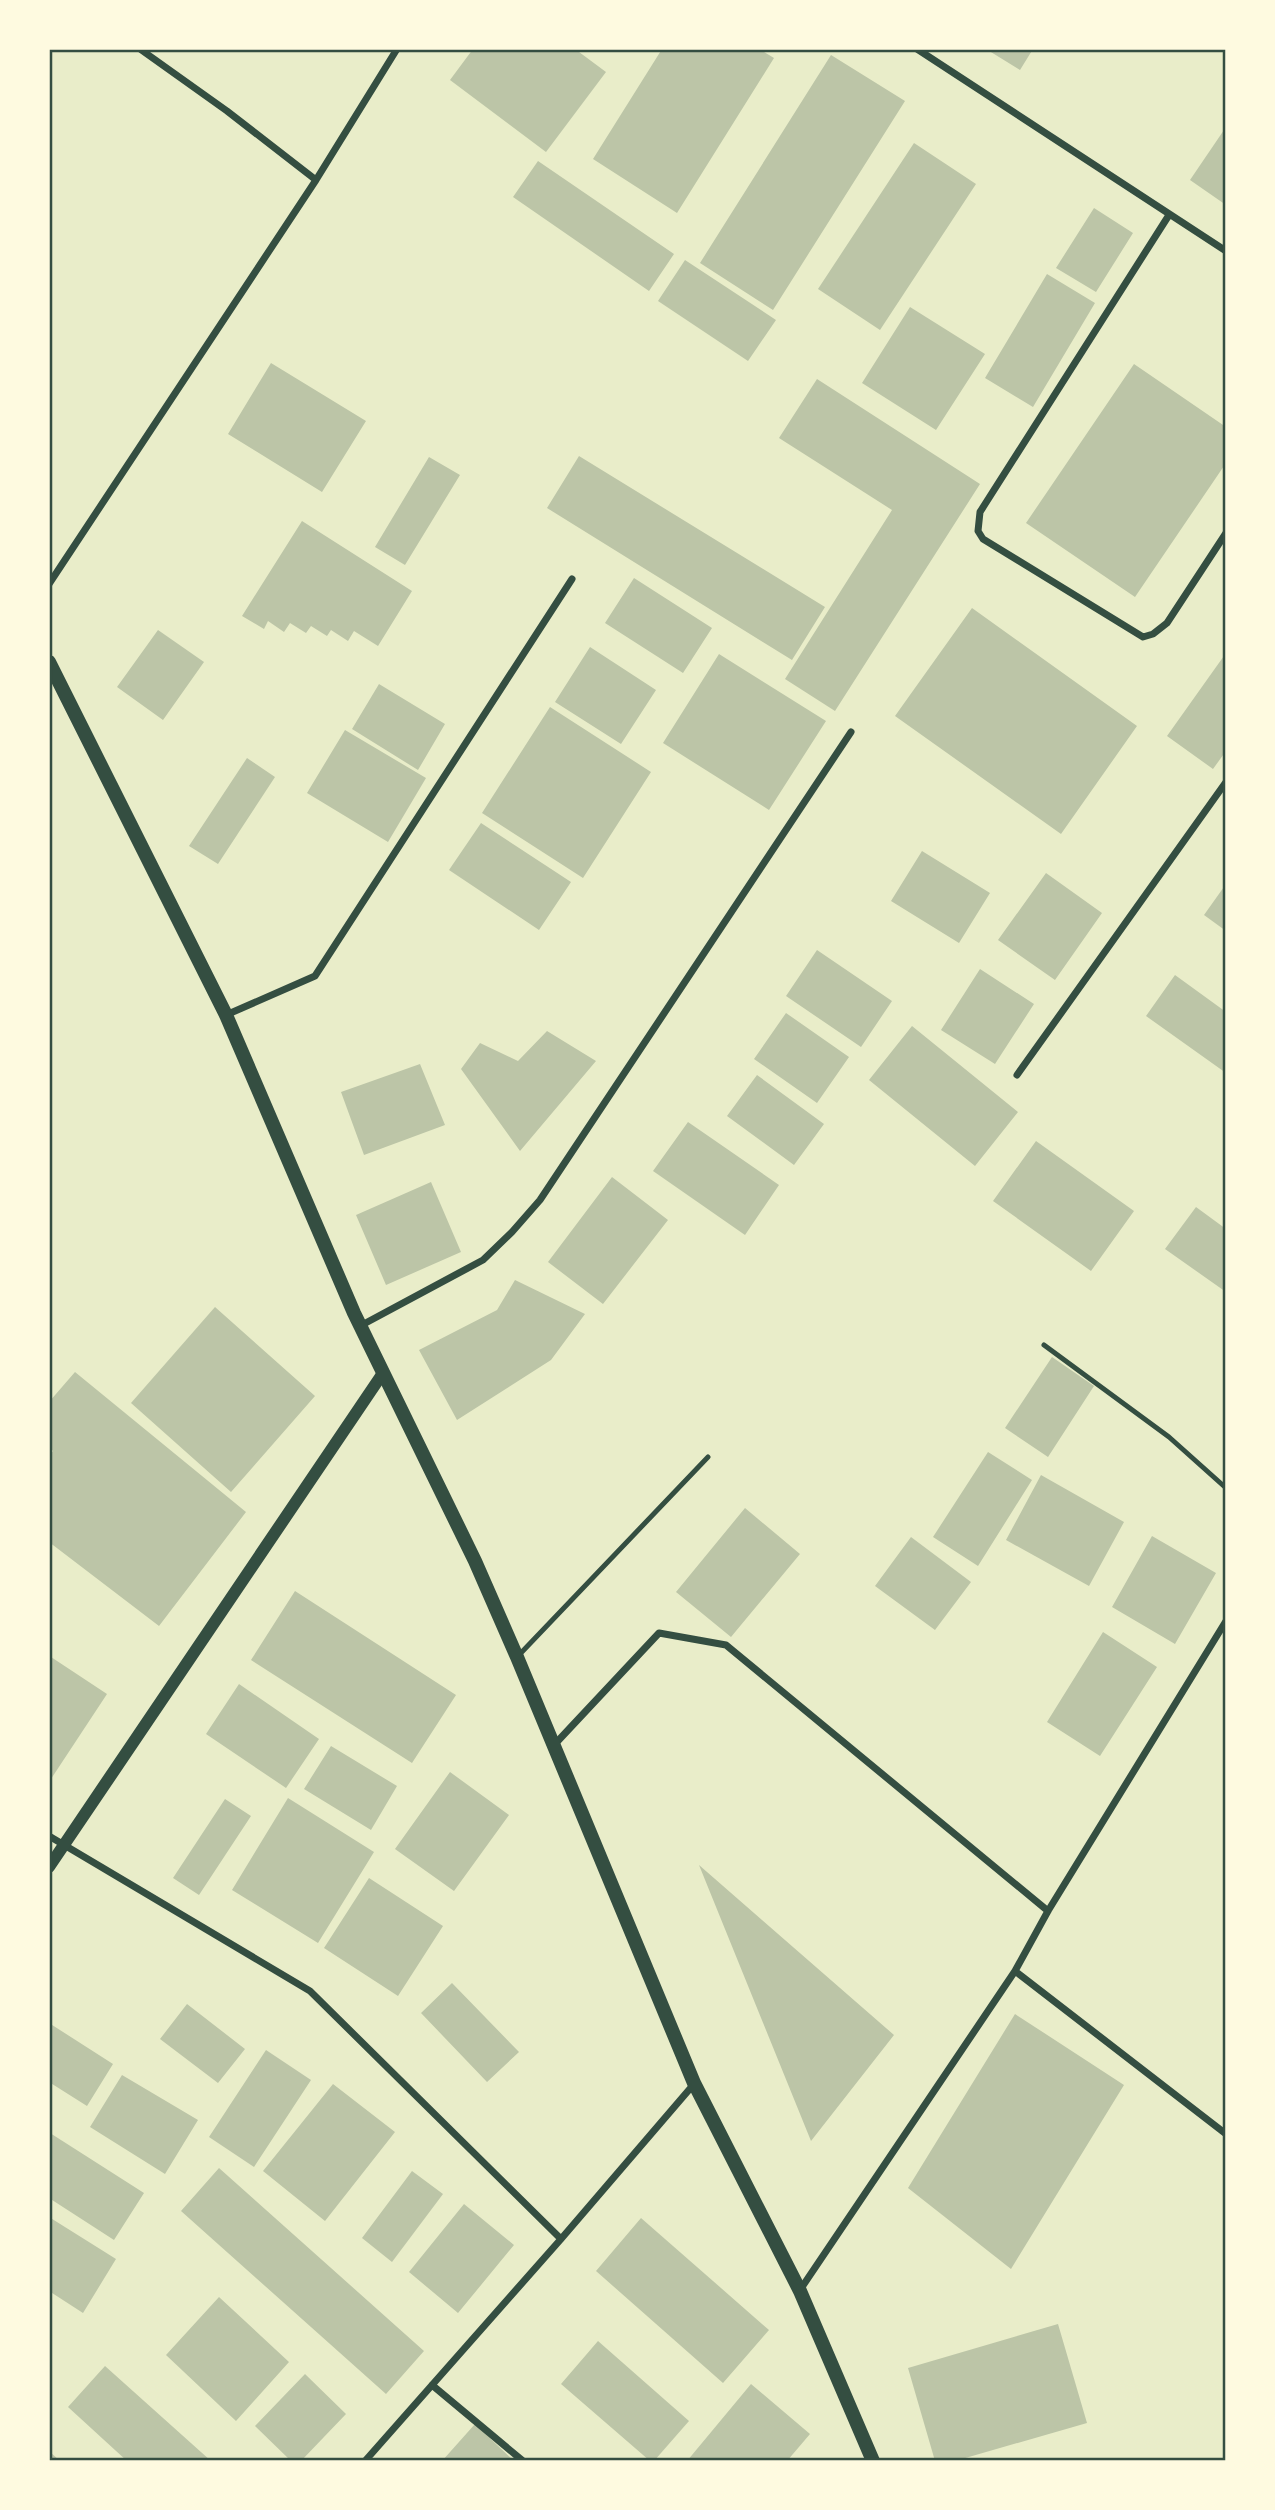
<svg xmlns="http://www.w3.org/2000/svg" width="1275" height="2510" viewBox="0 0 1275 2510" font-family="'Asap Condensed',sans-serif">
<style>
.building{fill:#bcc5a7}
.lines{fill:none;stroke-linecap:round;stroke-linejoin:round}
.service{stroke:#344e41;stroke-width:5}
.minor{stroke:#344e41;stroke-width:7}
.tertiary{stroke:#344e41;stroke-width:12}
.secondary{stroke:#344e41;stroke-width:14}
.neatline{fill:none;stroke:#344e41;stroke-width:2.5}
</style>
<rect width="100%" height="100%" fill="#e9edc9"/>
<!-- building -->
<path class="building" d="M473,49H575L606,72L546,152L450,80Z
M662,49H759L774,58L677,213L593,159Z
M986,49H1033L1020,70Z
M831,55L905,101L773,310L700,263Z
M1226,127V205L1190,180Z
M914,143L976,184L880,330L818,289Z
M538,161L674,254L649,291L513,197Z
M1094,208L1133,233L1096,292L1056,268Z
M685,260L776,320L748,361L658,301Z
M1047,274L1095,303L1033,407L985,378Z
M910,307L985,354L936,430L862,383Z
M271,363L366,421L322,492L228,434Z
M1134,364L1226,427V463L1135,597L1026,523Z
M817,379L980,484L835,711L785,679L892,510L779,438Z
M579,456L825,607L792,660L547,508Z
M429,457L460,475L405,565L375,547Z
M302,521L412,591L378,646L354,631L348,641L331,630L327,636L311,626L306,633L290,623L284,632L268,621L264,629L242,616Z
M634,578L712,628L683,673L605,623Z
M972,608L1137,726L1061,834L895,716Z
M158,630L204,662L163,720L117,687Z
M590,647L656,690L621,744L555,702Z
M1226,653V751L1213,769L1167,736Z
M719,654L826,721L769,810L663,743Z
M379,684L445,724L418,770L352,729Z
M550,707L651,772L583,878L482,813Z
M345,730L426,778L388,842L307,793Z
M247,758L275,777L218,864L189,846Z
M481,823L571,882L539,930L449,870Z
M922,851L990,893L959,943L891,901Z
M1046,873L1102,913L1055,980L998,940Z
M1226,884V931L1204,915Z
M817,950L892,1001L861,1047L786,996Z
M980,969L1034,1004L995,1064L941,1030Z
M1175,975L1226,1012V1073L1146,1016Z
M786,1013L849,1057L817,1103L754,1059Z
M912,1026L1018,1112L975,1166L869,1080Z
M547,1031L596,1061L520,1151L461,1069L480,1043L518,1061Z
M420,1064L445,1125L364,1155L341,1092Z
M757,1075L824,1124L794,1165L727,1116Z
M688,1122L779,1185L745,1235L653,1171Z
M1036,1141L1134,1211L1091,1271L993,1201Z
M612,1177L668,1220L603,1304L548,1262Z
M431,1182L461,1252L386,1285L356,1215Z
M1196,1207L1226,1229V1292L1165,1249Z
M515,1280L585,1314L551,1360L457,1420L419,1350L497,1310Z
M215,1307L315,1396L231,1492L131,1403Z
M1052,1357L1094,1386L1048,1457L1005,1428Z
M75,1372L246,1512L159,1626L49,1542V1456L53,1451L49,1447V1402Z
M988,1452L1032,1480L978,1566L933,1537Z
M1041,1475L1124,1522L1089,1586L1006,1540Z
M745,1508L800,1554L731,1637L676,1592Z
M1152,1536L1216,1573L1175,1644L1112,1607Z
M911,1537L971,1582L935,1630L875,1586Z
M295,1591L456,1695L412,1763L251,1660Z
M1103,1632L1157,1667L1100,1756L1047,1722Z
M51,1657L107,1694L49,1782V1659Z
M239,1684L319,1739L286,1788L206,1734Z
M331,1746L397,1786L371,1830L304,1789Z
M450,1772L509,1815L454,1891L395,1849Z
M288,1798L374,1852L318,1943L232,1890Z
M225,1799L251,1816L199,1895L173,1878Z
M699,1865L894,2035L811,2141Z
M369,1878L443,1926L398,1996L324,1948Z
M452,1983L519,2052L487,2082L421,2013Z
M187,2004L245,2049L218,2083L160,2039Z
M1015,2014L1124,2085L1011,2269L908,2188Z
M49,2023L113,2064L87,2106L49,2082Z
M266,2050L311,2080L254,2167L209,2137Z
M122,2075L198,2120L165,2174L90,2127Z
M333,2084L395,2132L325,2221L263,2171Z
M50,2133L144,2193L114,2240L49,2198Z
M219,2168L424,2351L386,2394L181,2211Z
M412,2171L443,2194L392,2262L362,2238Z
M464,2204L514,2245L458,2313L409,2272Z
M49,2217L116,2259L83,2313L49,2291Z
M641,2218L769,2330L723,2383L596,2271Z
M219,2297L289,2362L236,2421L166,2355Z
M1058,2324L1087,2423L955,2461H935L908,2368Z
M598,2341L689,2421L654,2461H650L561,2384Z
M105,2366L211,2461H127L68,2407Z
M305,2374L346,2414L301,2461H291L255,2426Z
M751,2384L810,2434L787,2461H687Z
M475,2424L514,2461H442Z
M49,2451L60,2461H49Z"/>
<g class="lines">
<!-- service -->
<path class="service" d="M1044,1345L1169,1437L1226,1488
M519,1655L708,1457"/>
<!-- minor -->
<path class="minor" d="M140,49L227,111L316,180
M917,49L1226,251
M1169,215L980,512L978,531L983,539L1143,637L1153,634L1167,623L1226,533
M49,584L316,180L397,49
M226,1015L315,976L572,579
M1017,1075L1226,782
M360,1326L483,1260L512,1232L540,1200L851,732
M555,1744L659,1633L726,1645L1048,1911
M49,1836L310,1991L561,2239
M1015,1971L1226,2134
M800,2290L1015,1971L1048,1911L1226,1621
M432,2385L523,2461
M365,2461L561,2239L694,2084"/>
<!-- tertiary -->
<path class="tertiary" d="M49,1867L383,1373"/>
<!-- secondary -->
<path class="secondary" d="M49,662L226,1015L354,1313L475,1561L517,1657L694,2083L800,2291L873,2461"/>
</g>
<!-- border -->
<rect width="1275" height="2510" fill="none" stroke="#fefae0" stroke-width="102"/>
<rect x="51" y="51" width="1173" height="2408" class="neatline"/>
</svg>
